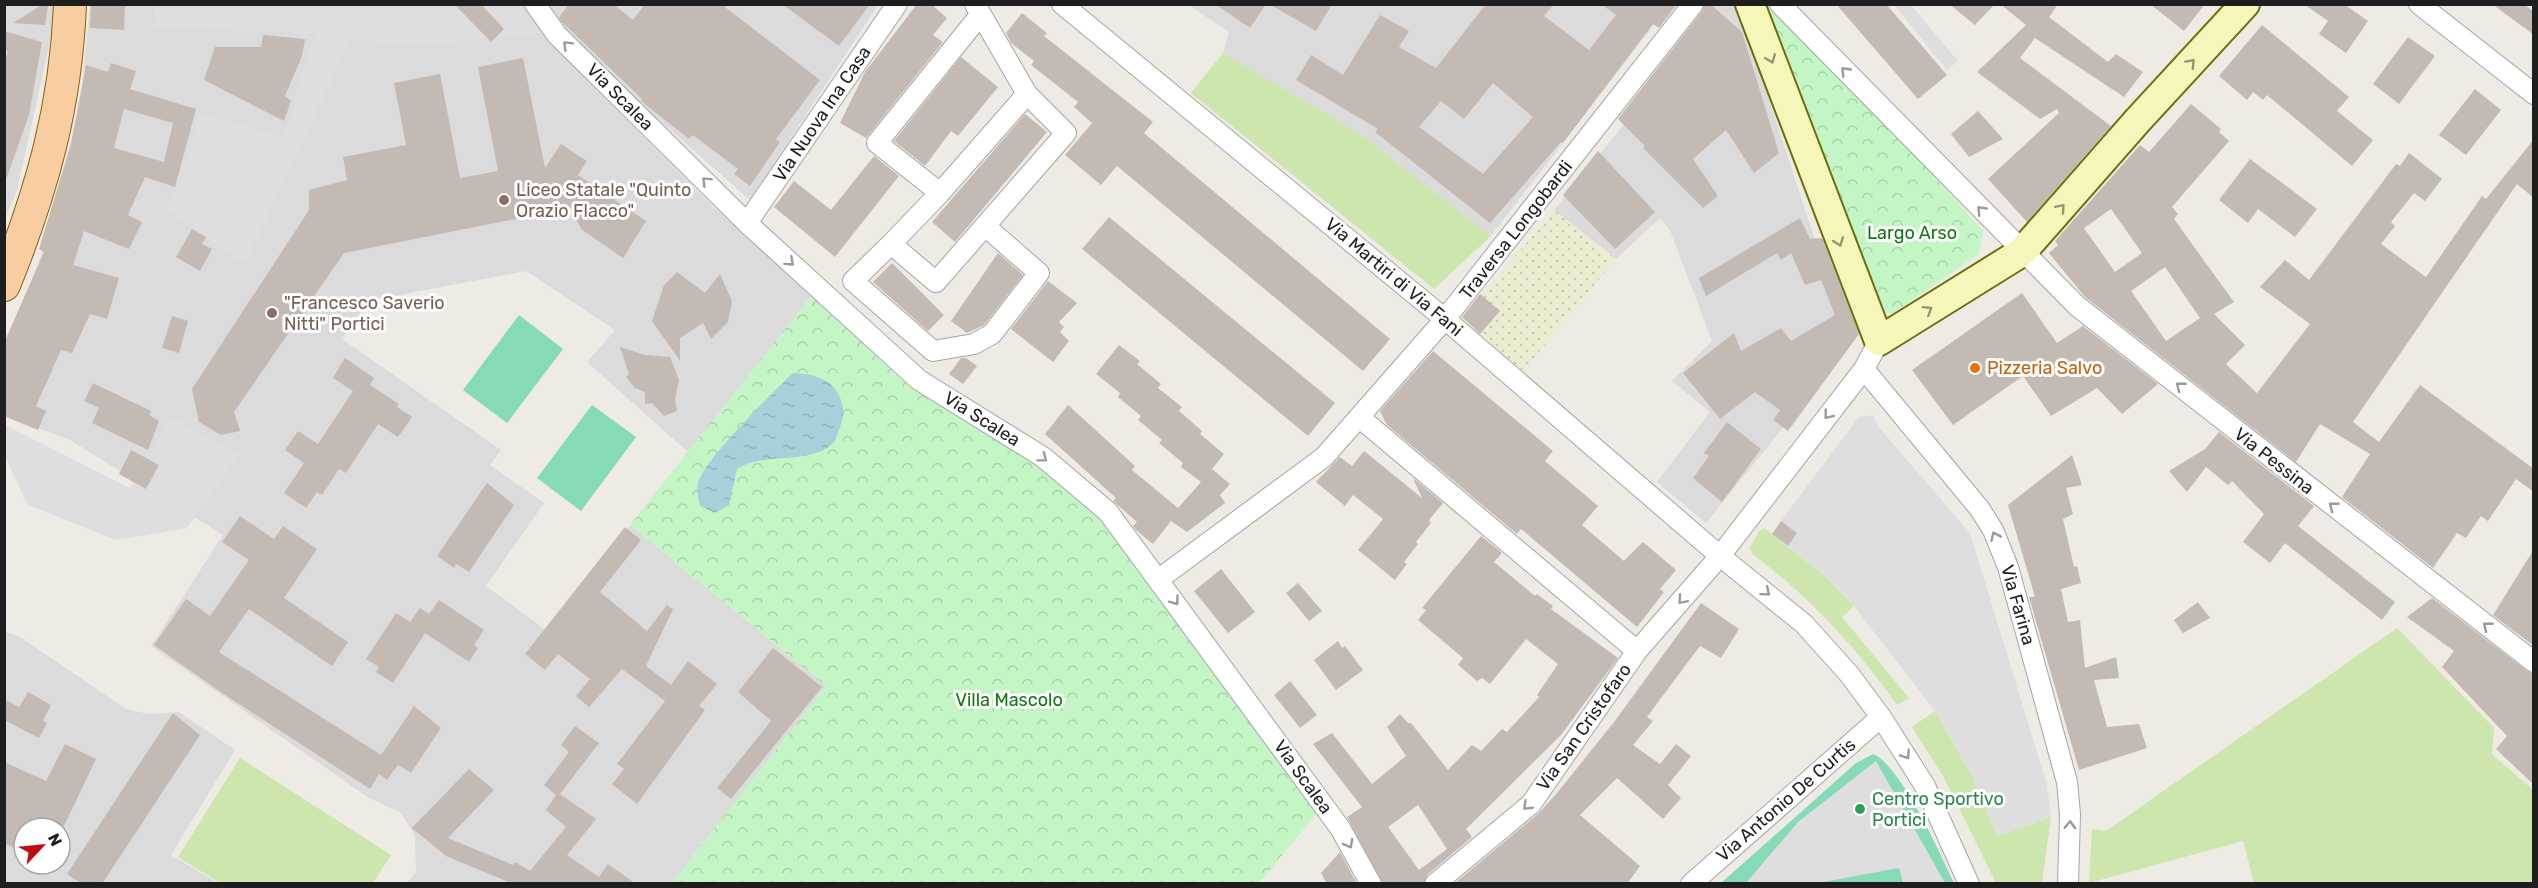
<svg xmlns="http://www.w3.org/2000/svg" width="2538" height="888" viewBox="0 0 2538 888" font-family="Rubik,sans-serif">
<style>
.residential{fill:#dcdbdb;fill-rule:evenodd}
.farmland{fill:url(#farmland-dots)}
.grass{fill:#cce6ad}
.park{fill:url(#park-crowns)}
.pitch{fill:#86dab5}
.parking{fill:#dedede}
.water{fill:url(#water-ripples)}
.building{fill:#c3bab4;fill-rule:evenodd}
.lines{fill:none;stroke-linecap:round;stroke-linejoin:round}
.minor-casing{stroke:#a5a5a5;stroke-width:22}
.secondary-casing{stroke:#6a700a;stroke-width:32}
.primary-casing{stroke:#905c08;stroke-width:34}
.minor{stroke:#fff;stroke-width:20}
.secondary{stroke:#f6f6bb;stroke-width:28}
.primary{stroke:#f7cda1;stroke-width:32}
.oneway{stroke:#9a9a9a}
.oneway2{stroke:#959574}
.education-dot{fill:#8d6e63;stroke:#fff;stroke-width:2}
.food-dot{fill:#e8710a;stroke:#fff;stroke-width:2}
.leisure-dot{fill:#2e9e5b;stroke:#fff;stroke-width:2}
.labels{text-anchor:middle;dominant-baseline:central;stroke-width:6;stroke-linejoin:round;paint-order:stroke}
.street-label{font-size:18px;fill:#1e1e1e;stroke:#fff}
.education-label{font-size:18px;fill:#785e54;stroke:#fff;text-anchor:start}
.park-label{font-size:18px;fill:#117714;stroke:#fff}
.food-label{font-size:18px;fill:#c56008;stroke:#fff;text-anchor:start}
.leisure-label{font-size:18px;fill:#27864d;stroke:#fff;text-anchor:start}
</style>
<defs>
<pattern id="farmland-dots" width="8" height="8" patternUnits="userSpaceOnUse" patternTransform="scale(1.5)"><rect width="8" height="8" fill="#ececd1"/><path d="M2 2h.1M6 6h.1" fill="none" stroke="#cacab3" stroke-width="1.8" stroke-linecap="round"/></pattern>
<pattern id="park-crowns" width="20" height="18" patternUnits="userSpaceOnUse" patternTransform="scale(1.5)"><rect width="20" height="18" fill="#c4f6c5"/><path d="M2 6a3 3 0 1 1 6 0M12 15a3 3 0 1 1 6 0" fill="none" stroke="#a8d2a9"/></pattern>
<pattern id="water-ripples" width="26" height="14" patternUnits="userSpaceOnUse" patternTransform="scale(1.5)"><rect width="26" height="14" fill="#a7d1da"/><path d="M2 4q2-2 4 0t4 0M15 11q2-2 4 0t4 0" fill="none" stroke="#8fb3bb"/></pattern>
</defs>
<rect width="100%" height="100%" fill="#eeebe5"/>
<!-- residential -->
<path class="residential" d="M5,5H55V19L17,190L5,220Z
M90,5H520L552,45L714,208L813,294L689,453L587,362L615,330L526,271L383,298L365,307L342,339L501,450L490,465L544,503L486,586L547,631L630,525L826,686L672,883H407L416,872L415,835L400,812L369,798L151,646L223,535L70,440L5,415L4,354L48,237L81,98Z
M550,5H878L750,200L626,91L565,30Z
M1189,5H1669L1491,236L1357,132L1223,53L1229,32Z
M1708,5H1738L1816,243L1828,239L1863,329L1706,523L1657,482L1710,412L1672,381L1712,341L1670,230L1660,218L1616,259L1554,210L1621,128Z
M4,631L20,637L126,709L149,714L179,712L235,750L171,855L218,883H5ZM24,828H60V864H24Z"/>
<!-- farmland -->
<path class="farmland" d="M1554,210L1616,259L1523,371L1461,320Z"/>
<!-- grass -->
<path class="grass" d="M1223,53L1357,132L1491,236L1434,289L1191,93Z
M1764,528L1825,576L1854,606L1842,617L1909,698L1897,705C1856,647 1809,596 1752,554L1750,548L1759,531Z
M2397,628L2494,728L2492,754L2533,790V883H2254L2243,841L2089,883L2092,829L2106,831Z
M1935,711L1972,776L1997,836L2051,817L2042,883H1996L1943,776L1912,727Z
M240,758L391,855L373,883H220L178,857Z"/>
<!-- park -->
<path class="park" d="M1780,6L1983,231L1979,254L1893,313L1882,312L1817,139L1773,35L1774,28L1769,14Z
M813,294L908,385L1016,449L1079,495L1106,520L1319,811L1259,883H672L826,686L630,525Z"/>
<!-- pitch -->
<path class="pitch" d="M519,315L563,349L507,423L463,390Z
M592,405L636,437L581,511L537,478Z
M1873,754C1899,763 1941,855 1954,883L1720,884L1856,763Z"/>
<!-- parking -->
<path class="parking" d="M154,5H528L548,32L418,45L351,39L245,264L166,210L200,113L283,137L315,34L155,27Z
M1894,5H1911L1958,61L1947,70Z
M1873,415L1878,426L1970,533L2047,785L2051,817L1997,836L1972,776L1935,711L1854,606L1835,585L1788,546L1797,533L1781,521L1859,417Z
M172,417L239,455L187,528L116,540L28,505L5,457V425L130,488Z
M1876,761L1945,883H1903L1899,868L1818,883H1746L1798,822Z"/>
<!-- water -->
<path class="water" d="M793,373C808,374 825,376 835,389C842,398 846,413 841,424C839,429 837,438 834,442C813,466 765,451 737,469L729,505L715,513L700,506C699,500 696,490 698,483C703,461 774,391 793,373Z"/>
<!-- building -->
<path class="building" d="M43,4H48L45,25L13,23Z
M91,4H125L124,30L90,28Z
M454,4H481L504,29L491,42Z
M569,4H613L633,20L645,4H721L820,80L776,139L780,142L750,186L734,174L738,169L693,135L689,139L641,101L642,99L562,22L559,17Z
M782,4H870L839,46Z
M917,4H931L947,18L933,35L943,42L866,138L840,123L865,72Z
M1215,4H1266L1250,28Z
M1269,4H1332L1316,31Z
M1486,4H1554L1544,16L1589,50L1616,15L1601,4H1677L1659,28L1653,24L1563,143L1561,142L1490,223L1375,132L1378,129L1296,80L1311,55L1343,75L1380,15L1409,31L1399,47L1436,68ZM1493,83L1533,117L1483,174L1419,127L1441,101L1464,119Z
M1705,4H1710L1742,32L1779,153L1754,173L1726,130L1693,159L1718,196L1703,208L1643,148L1645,146L1618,119L1702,11Z
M1836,4H1886L1947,75L1918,99Z
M1949,4H1995L1975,25Z
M2000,4H2054L2056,7L2049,17L2108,62L2116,54L2143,72L2124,97L2035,38L2020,58L2111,126L2027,222L1988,179L2059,113L2057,109L2040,119L1977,72L2026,25Z
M2150,4H2205L2184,31Z
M2304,4H2344L2368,21L2346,53L2319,34L2328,21Z
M2492,4H2524L2534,12V35Z
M1022,13L1047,33L1044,36L1153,122L1144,133L1390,339L1363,371L1117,166L1101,185L1065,155L1092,123L1074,107L1078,102L1031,65L1034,61L1011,43L1006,33Z
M2262,25L2349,97L2337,111L2373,140L2352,166L2267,95L2263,100L2253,92L2247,100L2219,76Z
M4,31L42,42L29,115L7,177H4V62L8,52L4,48Z
M263,35L305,39L302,56L285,96L291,101L284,121L204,80L215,47H261Z
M2408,37L2435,56L2399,104L2373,84Z
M961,57L998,87L958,136L951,131L925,166L894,141Z
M523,58L545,168L561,144L587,161L578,175L646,221L623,258L581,229L571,208L344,253L234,412L240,431L221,435L199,422L192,389L309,210V190L347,180L343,157L406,145L394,83L440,74L460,178L498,171L478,67Z
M111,63L136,71L130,89L196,109L175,187L145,177L128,215L142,222L129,249L84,231L73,265L119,278L107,319L90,314L72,353L61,350L36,406L46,411L38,430L4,416V343L44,252L39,249L71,144L86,65L108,72ZM124,109L173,123L164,162L114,148Z
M2475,89L2501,110L2466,155L2439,135Z
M2191,104L2221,129L2219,132L2229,141L2172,207L2178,214L2174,219L2234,302L2214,314L2245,345L2226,364L2257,393L2310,324L2260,287L2285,260L2309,280L2396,164L2400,166L2409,153L2442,179L2425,201L2414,193L2391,222L2395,226L2381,244L2426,277L2482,196L2486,199L2534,139V198L2517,184L2353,422L2379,442L2420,385L2534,469V492L2516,479L2488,521L2481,516L2466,538L2457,533L2433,568L2342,497L2370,454L2320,424L2296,462L2085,297L2049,253L2058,245L2055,241L2140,145L2149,152ZM2111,209L2142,253L2115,272L2084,228ZM2165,267L2200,318L2166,341L2131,291Z
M1978,111L2003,139L1969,157L1951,134Z
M1025,114L1047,132L955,242L932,222Z
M1598,151L1655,212L1615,249L1563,195Z
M874,156L899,176L835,257L774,207L794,181L831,210Z
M2250,159L2317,209L2295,237L2258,209L2248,223L2219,200Z
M1109,217L1335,403L1308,436L1082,249Z
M1800,218L1810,239L1822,238L1859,334L1788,431L1773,420L1780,410L1755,392L1720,419L1683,373L1734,333L1741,351L1781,328L1791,341L1835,315L1821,280L1805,285L1791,253L1781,260L1777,253L1706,296L1699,278Z
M192,229L206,237L202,244L212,249L200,271L176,257Z
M998,253L1023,275L984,325L967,333L951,321Z
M892,263L944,315L928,331L873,282Z
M677,272L705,293L720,274L732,301L728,322L711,339L703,323L680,338V361L652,321L664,285Z
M1048,281L1077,303L1059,322L1064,327L1060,332L1069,341L1053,362L1011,329Z
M2022,293L2057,343L2083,326L2158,384L2122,414L2097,388L2051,416L2023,376L1953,425L1912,370Z
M1480,294L1500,311L1480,334L1462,317Z
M172,316L188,321L179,353L162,348Z
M1119,345L1140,361L1137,364L1161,384L1158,388L1182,407L1179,411L1202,431L1200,434L1224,454L1212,469L1230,484L1220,495L1225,503L1187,532L1171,521L1153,544L1137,531L1133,526L1137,522L1113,501L1116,498L1045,434L1068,405L1135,466L1132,470L1178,508L1201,482L1181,467L1183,463L1159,443L1162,440L1138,420L1141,416L1118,397L1120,393L1096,374Z
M620,347L645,355L670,357L679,380L675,399L677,411L664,416L652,403L645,404V392L635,388L626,377L629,374Z
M1433,351L1553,451L1545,461L1598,506L1582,525L1624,561L1643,542L1676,570L1660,589L1664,592L1637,627L1521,529L1517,534L1387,425L1380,411Z
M345,358L374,378L370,385L399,404L397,407L412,417L398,437L378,424L346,473L339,469L322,495L317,492L306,508L284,493L304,463L285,450L298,431L318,444L353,391L333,378Z
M961,358H966L977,366L963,384L949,374Z
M93,383L151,411L149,415L159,421L148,450L92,423L99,408L84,401Z
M1727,422L1761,449L1722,502L1693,478L1709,456L1704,453Z
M2219,432L2314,506L2298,526L2395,602L2382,620L2285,543L2270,563L2243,542L2264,514L2232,481L2228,485L2206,467L2187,492L2169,471L2205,449Z
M131,450L159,465L146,489L119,474Z
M1364,451L1422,498L1413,478L1443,503L1429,520L1431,523L1416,542L1418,544L1404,562L1407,564L1395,580L1358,550L1383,519L1353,495L1345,506L1316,482L1340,457L1352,466Z
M2072,455L2082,485L2066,488L2073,514L2063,519L2074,567L2077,566L2081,583L2061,589L2068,622L2080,620L2085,668L2116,657L2119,678L2094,680L2107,727L2139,724L2147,748L2079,770L2029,597H2035L2008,505Z
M487,483L514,505L469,572L456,564L454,568L437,556Z
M240,516L274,539L283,526L317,549L284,598L348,642L332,666L249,609L219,652L381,755L414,706L441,728L411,773L398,765L387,780L379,774L370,789L222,693L154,645L186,599L210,616L249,560L222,542Z
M1781,521L1797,533L1788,546L1772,534Z
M625,527L641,540L600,592L647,631L667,605L673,609L646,666L671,685L688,661L717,684L699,706L705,710L637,804L612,784L624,769L617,764L665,701L622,669L589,707L576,696L590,679L558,654L545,670L525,654Z
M1481,536L1502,553L1494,562L1535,596L1537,594L1553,606L1551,609L1618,658L1561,735L1466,829L1472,837L1427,875L1423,884H1383L1347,817L1362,807L1313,744L1332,733L1372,784L1406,756L1387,727L1400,714L1408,723H1411L1448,770L1472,745L1481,751L1502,729L1507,732L1539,697L1537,695L1558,664L1526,639L1490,684L1482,678L1477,681L1458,665L1463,658L1418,620L1426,610L1422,608ZM1418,805L1447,849L1419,870L1388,827Z
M2534,549V646L2493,615Z
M1221,569L1255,612L1228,633L1194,591Z
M1298,583L1322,611L1309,621L1286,593Z
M2432,598L2527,671L2534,674V785L2496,749L2507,736L2442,667L2454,651L2407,617Z
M439,600L484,630L474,645L478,648L469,662L425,633L393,683L376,672L379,667L366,659L396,613L410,622L420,608L429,614Z
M2198,602L2210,618L2183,633L2174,620Z
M1701,603L1739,629L1721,658L1700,646L1647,717L1653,721L1633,745L1660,764L1676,744L1691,756L1668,785L1681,798L1663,819L1617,778L1580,815L1640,866L1627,884H1454L1539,813L1557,793L1614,722Z
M1338,641L1342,648L1345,646L1363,670L1336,690L1314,660Z
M773,648L822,687L731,799L717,788L771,721L738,692Z
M1290,681L1317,715L1300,728L1274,695Z
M28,692L51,705L43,721L47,723L39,738L4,720V699L19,707Z
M173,713L200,735L102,884H82L67,874Z
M575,726L599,743L560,794L596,819L567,855L599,877L608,864L636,884H513L446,856L412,828L469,769L494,790L448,838L513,865L515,862L530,871L566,827L546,810L556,795L544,785L569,752L561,745Z
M65,744L96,759L63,828H24V853L4,843V762L46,781Z
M1340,852L1357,884H1327L1321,873Z"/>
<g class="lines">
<!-- minor casing -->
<g class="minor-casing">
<path id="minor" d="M535,4L557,35L747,223L919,380L1043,457L1108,512L1340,828L1371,884
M975,4L1027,94L1066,133L936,282L891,244L940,193L1027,94
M1062,4L1445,319L1720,556L1804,624L1849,674L1881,717L1925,786L1969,884
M1780,4L2077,306L2534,662
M2419,4L2534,94
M940,193L877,143L981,14
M747,223L897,4
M891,244L853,281L933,351L974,344L992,334L1039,273L985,226
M1864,369L1979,508L1993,530L2008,567L2067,782L2070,814L2068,884
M1359,417L1637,651
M1159,579L1324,457L1445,319L1693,4
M1435,884L1531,804L1637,651L1720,556L1864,369L1879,341
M1691,884L1881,717"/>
</g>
<!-- secondary casing -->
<g class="secondary-casing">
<path id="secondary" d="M1750,4L1879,341L2022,252L2138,120L2245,4"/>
</g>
<!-- primary casing -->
<g class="primary-casing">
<path id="primary" d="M4,285C42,191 66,106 70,4"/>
</g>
<!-- minor -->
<use href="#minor" class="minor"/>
<!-- secondary -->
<use href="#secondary" class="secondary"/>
<!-- primary -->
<use href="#primary" class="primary"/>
</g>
<!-- one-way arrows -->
<defs><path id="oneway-chevron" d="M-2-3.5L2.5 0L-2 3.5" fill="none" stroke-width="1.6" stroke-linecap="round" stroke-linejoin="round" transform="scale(1.5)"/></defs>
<g class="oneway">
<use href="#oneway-chevron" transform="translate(567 45) rotate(-135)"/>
<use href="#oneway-chevron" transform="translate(1845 71) rotate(-134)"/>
<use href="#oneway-chevron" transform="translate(706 181) rotate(-135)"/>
<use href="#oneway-chevron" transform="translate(1981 210) rotate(-134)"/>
<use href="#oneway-chevron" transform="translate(790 262) rotate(42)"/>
<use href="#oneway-chevron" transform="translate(2180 386) rotate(-142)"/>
<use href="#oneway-chevron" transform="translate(1828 415) rotate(128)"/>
<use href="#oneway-chevron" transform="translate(1043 458) rotate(37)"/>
<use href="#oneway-chevron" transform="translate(2333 506) rotate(-142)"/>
<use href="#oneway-chevron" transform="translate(1995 536) rotate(-114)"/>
<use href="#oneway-chevron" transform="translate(1766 592) rotate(40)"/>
<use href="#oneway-chevron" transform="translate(1682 600) rotate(131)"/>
<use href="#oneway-chevron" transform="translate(1175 601) rotate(54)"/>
<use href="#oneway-chevron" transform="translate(2487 626) rotate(-142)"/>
<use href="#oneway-chevron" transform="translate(1906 755) rotate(57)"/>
<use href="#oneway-chevron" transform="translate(1527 806) rotate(136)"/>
<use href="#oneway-chevron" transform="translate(2070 825) rotate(-88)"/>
<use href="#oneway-chevron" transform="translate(1349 844) rotate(62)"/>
</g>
<g class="oneway2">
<use href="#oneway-chevron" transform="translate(1771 59) rotate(69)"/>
<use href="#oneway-chevron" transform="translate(2191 63) rotate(-47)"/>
<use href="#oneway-chevron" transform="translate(2061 208) rotate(-49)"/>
<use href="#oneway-chevron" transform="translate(1839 242) rotate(70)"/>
<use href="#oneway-chevron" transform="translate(1928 310) rotate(-32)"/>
</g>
<!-- markers -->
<g class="education-dot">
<circle cx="504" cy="200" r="6"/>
<circle cx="272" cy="313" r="6"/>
</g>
<circle class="food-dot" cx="1975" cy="368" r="6"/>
<circle class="leisure-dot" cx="1860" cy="809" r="6"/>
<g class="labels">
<!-- street labels -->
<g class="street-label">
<text transform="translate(620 97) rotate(45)">Via Scalea</text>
<text transform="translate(822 114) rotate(-56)">Via Nuova Ina Casa</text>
<text transform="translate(1516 230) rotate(-52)">Traversa Longobardi</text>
<text transform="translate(1394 277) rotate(40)">Via Martiri di Via Fani</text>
<text transform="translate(982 419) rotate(32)">Via Scalea</text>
<text transform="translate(2274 461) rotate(38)">Via Pessina</text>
<text transform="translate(2018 605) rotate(74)">Via Farina</text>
<text transform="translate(1584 727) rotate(-55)">Via San Cristofaro</text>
<text transform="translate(1303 777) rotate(54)">Via Scalea</text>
<text transform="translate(1786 800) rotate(-41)">Via Antonio De Curtis</text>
</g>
<!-- education labels -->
<g class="education-label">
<text x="516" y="190">Liceo Statale "Quinto<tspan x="516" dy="21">Orazio Flacco"</tspan></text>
<text x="284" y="303">"Francesco Saverio<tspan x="284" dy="21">Nitti" Portici</tspan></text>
</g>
<!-- park labels -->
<g class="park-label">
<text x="1912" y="233">Largo Arso</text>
<text x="1009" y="700">Villa Mascolo</text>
</g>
<!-- food labels -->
<g class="food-label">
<text x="1987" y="368">Pizzeria Salvo</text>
</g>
<!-- leisure labels -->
<g class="leisure-label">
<text x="1872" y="799">Centro Sportivo<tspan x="1872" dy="21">Portici</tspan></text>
</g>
</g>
<!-- border -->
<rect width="2538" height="888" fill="none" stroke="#1e1e1e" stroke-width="12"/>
<!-- north arrow -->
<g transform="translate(42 846) rotate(64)"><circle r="28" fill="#ffffff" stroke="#a5a5a5" stroke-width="1.5"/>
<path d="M0-4.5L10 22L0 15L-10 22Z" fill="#c20a14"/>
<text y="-9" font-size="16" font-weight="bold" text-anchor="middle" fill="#1e1e1e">N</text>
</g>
</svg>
